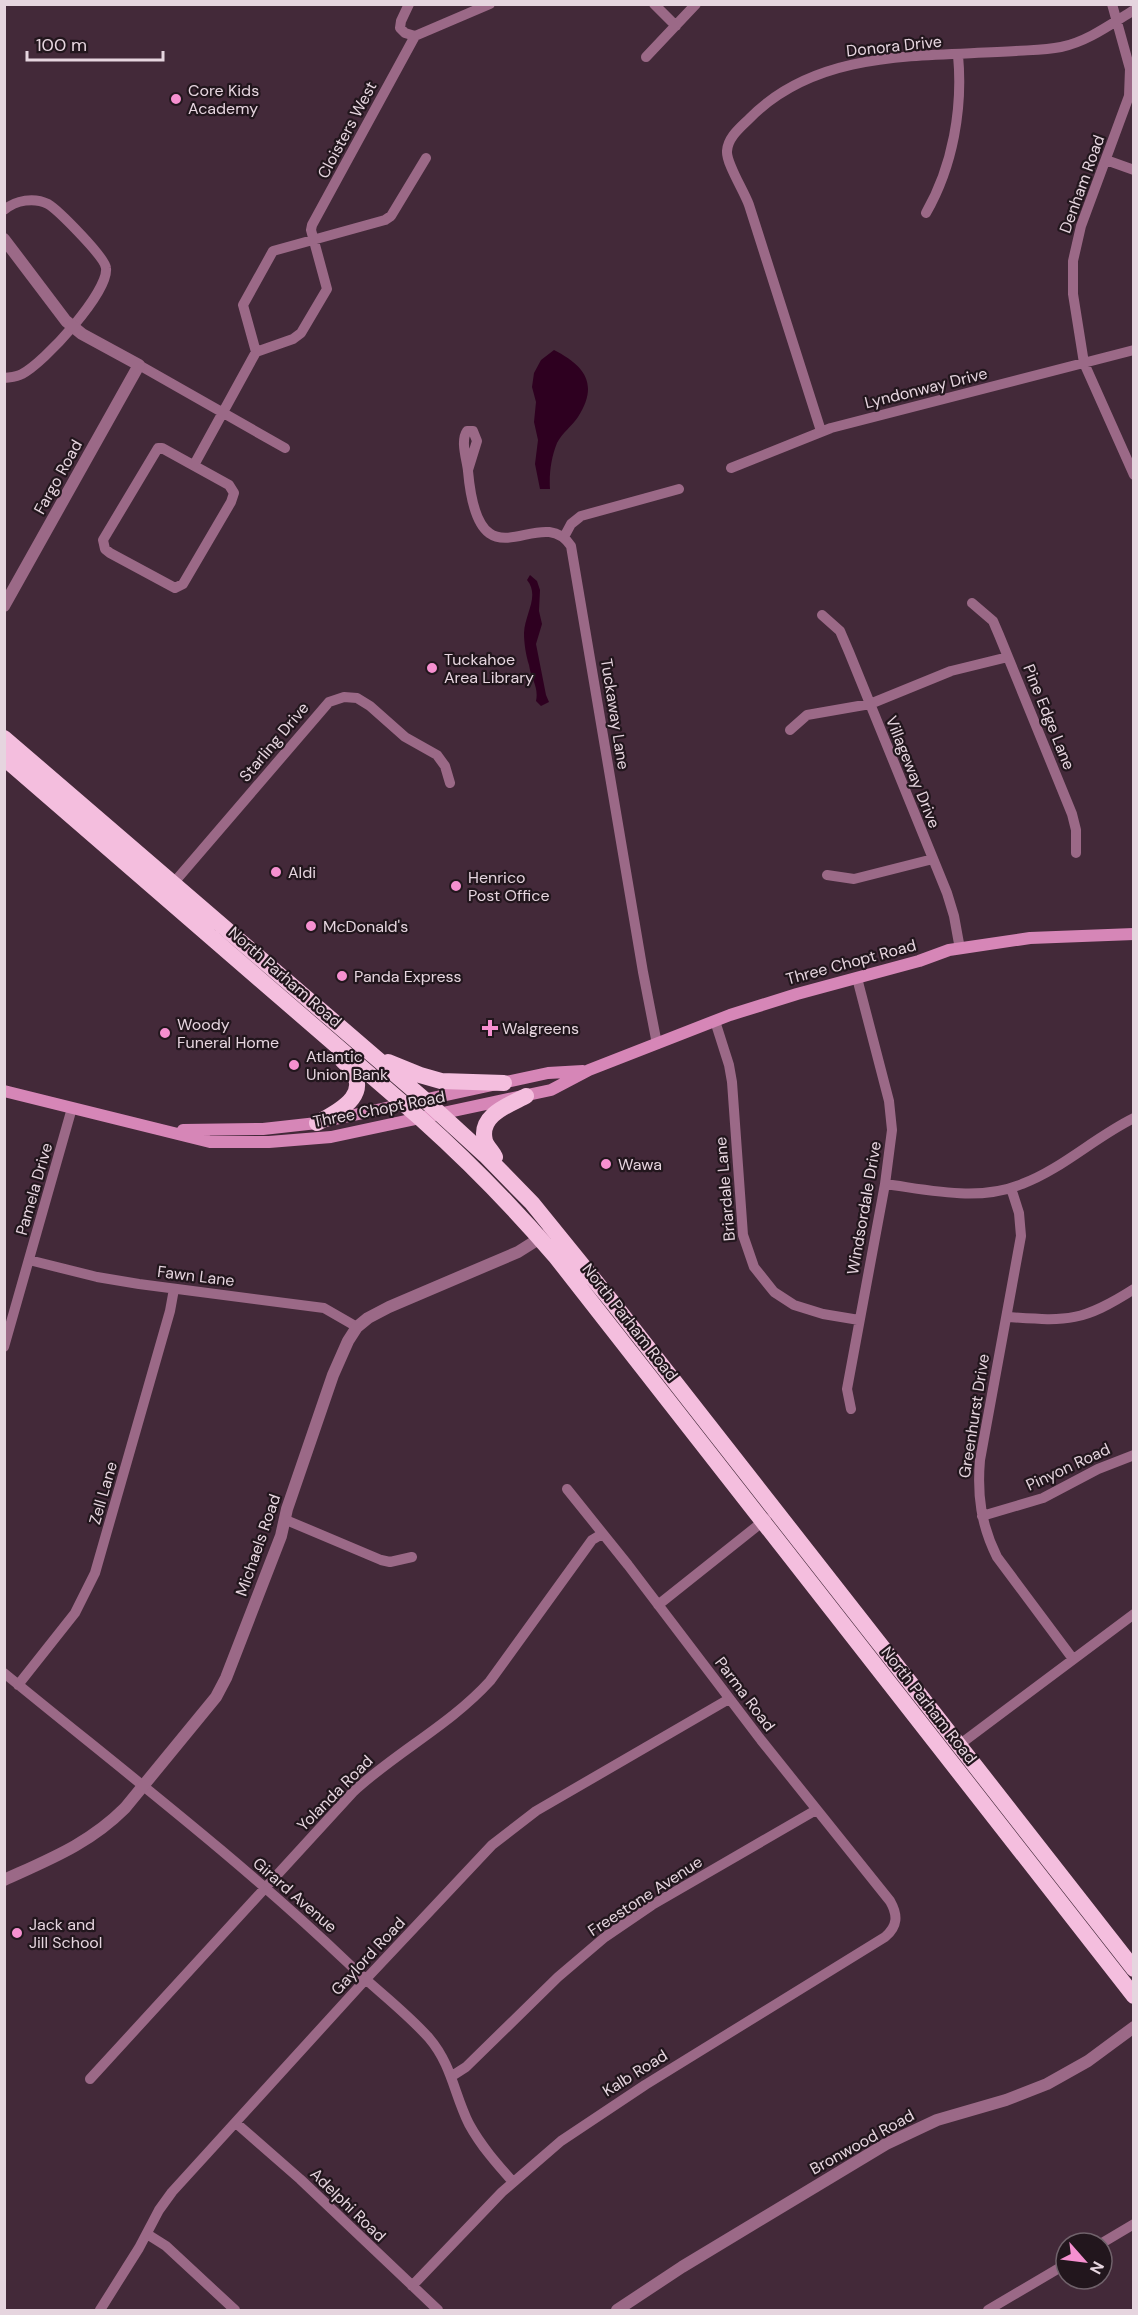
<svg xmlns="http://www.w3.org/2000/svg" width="1138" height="2315" viewBox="0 0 1138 2315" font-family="'DM Sans',sans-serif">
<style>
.water{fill:#2e0020}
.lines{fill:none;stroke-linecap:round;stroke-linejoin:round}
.minor{stroke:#9b6987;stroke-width:10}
.tertiary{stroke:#9b6987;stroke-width:12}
.secondary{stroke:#d686b7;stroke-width:12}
.trunk{stroke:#f4bede;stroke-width:16}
.poi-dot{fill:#f690d0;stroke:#22161d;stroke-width:2}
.labels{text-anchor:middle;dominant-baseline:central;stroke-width:4.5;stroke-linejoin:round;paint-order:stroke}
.street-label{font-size:16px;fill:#e6d5df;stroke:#22161d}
.poi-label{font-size:16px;fill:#e6d5df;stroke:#22161d;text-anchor:start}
</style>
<rect width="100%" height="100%" fill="#432939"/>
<!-- water -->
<path class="water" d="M554,350C585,366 599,384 578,417C572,426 562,433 557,443C551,458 549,474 550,489H540L535,464L538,440L534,422L536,402L532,387L534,373L541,360Z
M530,575L537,581L540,590L539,611L542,624L536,644L546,695L549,702L541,706L536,701C539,687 531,679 529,665C526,656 524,643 524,633C525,613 540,596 527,580Z"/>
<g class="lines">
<!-- minor -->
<path class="minor" d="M409,4L401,21L400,28L405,33L415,36L490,4
M654,4L676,26
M1112,4L1130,69L1129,96L1081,226L1073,261V294L1084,363L1134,475
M646,57L696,4
M1106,160L1134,170
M4,210C16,200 34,197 48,204C58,210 105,257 106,268C109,292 44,363 22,374C17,377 11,377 4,378
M926,213C953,166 963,108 958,55
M256,352L243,305L273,251L385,220L391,216L426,158
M139,365L285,448
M821,431L749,205C744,191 726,163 727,151C728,137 740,128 750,118C819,48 924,57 1016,51C1031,50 1046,50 1061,47C1087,42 1111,24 1134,10
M158,448H162L229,485L234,493L231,502L183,584L175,588L110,553L105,549L103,540Z
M194,465L256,352L293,339L301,333L327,289L311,230L312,225L415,36
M731,468L831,428L1134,350
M468,470L477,441L473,431H467C460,441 467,460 468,471C479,595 539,499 571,546L643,972L657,1044
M564,537L571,524L581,516L679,489
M972,603L993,621L999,635L1072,814L1076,830V853
M822,615L840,631L849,652L947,893L954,916L960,949
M790,730L807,715L870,704L951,671L1008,657
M827,875L854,879L933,859
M171,886L329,702L344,697L357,698L370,706L405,737L437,755L445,766L450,783
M715,1021L729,1065L732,1082L743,1235L754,1267L774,1292L794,1305L823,1314L859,1320
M885,1184C930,1190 979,1202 1022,1184C1062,1169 1095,1137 1134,1118
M1011,1188L1019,1213L1021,1236L980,1460C977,1495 981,1525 997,1557L1073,1659
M29,1260L97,1277L139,1284L324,1308L357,1327
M1007,1317C1067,1321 1081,1323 1134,1289
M4,1347L72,1108
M851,1409L847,1389L885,1184L892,1130L889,1101L857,978
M982,1516L1043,1498L1098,1469L1134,1455
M286,1520L381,1560L390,1562L412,1557
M658,1605L766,1519
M4,1673C121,1769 240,1860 349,1964C375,1989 405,2011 429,2038C452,2065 454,2094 469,2124C481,2146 497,2164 513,2182
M18,1685L75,1613L95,1573L170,1311L174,1289
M959,1745L1134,1614
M452,2076L466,2067L558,1977L605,1937L652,1905L816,1810
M90,2079L353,1792C396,1752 450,1725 490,1681L592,1540L602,1534
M236,2123L300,2179L438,2310
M147,2234L166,2246L235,2310
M1102,2243L1134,2224
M412,2286L502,2192L561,2141L645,2085L885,1937C898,1926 898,1915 890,1901L761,1740L628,1565L567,1489
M100,2310L139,2248L159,2210L172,2192L366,1979L492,1845L536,1811L729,1699
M988,2310L1066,2264"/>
<!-- tertiary -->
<path class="tertiary" d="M4,239L66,321L82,334L139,365L4,606
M4,1880C50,1859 89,1844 125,1808L216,1697L226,1678L281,1536L287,1509L333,1375L348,1341L357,1327L368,1318L389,1307L518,1252L545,1235
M617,2310L682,2267L886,2144L937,2120L1006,2100L1047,2084L1088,2061L1134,2027"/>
<!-- secondary -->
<path class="secondary" d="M4,1091L210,1142H269L331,1137L551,1090L589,1070L730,1015L797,994L919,961L949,950L1030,938L1134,934
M183,1130L263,1129L317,1123L548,1073L583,1071"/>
<!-- trunk -->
<path class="trunk" d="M4,738L425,1100L485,1155L532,1203L613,1303L1134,1969
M4,758L420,1118C469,1162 514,1208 556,1257L1134,1996
M388,1062L420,1075L441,1081L504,1083
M317,1123C342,1110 377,1091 343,1061
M495,1157C492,1151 487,1147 485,1141C478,1115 509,1105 526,1096"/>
</g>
<!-- markers -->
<g class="poi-dot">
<circle cx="176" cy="99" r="6"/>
<circle cx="432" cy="668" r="6"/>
<circle cx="276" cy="872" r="6"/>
<circle cx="456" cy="886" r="6"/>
<circle cx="311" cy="926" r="6"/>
<circle cx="342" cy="976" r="6"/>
<path d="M487 1019h6v6h6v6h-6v6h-6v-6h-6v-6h6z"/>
<circle cx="165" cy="1033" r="6"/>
<circle cx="294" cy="1065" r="6"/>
<circle cx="606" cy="1164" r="6"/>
<circle cx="17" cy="1933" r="6"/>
</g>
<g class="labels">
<!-- street labels -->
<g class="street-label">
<text transform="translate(894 46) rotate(-6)">Donora Drive</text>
<text transform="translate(347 130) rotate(-62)">Cloisters West</text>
<text transform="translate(1082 184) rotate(-70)">Denham Road</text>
<text transform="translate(926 388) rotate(-14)">Lyndonway Drive</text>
<text transform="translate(58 477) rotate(-61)">Fargo Road</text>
<text transform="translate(615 714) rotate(81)">Tuckaway Lane</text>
<text transform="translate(1049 717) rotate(68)">Pine Edge Lane</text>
<text transform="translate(274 742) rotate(-50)">Starling Drive</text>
<text transform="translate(913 772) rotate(68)">Villageway Drive</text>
<text transform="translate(851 962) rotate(-15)">Three Chopt Road</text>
<text transform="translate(285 977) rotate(41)">North Parham Road</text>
<text transform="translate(379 1109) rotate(-11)">Three Chopt Road</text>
<text transform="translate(34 1189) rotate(-74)">Pamela Drive</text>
<text transform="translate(725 1189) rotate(-95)">Briardale Lane</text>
<text transform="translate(864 1208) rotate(-80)">Windsordale Drive</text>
<text transform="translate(196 1276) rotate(7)">Fawn Lane</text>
<text transform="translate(630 1322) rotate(52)">North Parham Road</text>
<text transform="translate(974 1416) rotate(-81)">Greenhurst Drive</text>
<text transform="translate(1068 1467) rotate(-25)">Pinyon Road</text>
<text transform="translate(103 1493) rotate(-74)">Zell Lane</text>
<text transform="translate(258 1545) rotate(-71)">Michaels Road</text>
<text transform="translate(745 1694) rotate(53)">Parma Road</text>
<text transform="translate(929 1705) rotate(52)">North Parham Road</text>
<text transform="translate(335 1793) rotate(-45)">Yolanda Road</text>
<text transform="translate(295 1895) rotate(41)">Girard Avenue</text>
<text transform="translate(645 1896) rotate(-33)">Freestone Avenue</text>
<text transform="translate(368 1956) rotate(-47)">Gaylord Road</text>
<text transform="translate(635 2073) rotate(-32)">Kalb Road</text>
<text transform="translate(862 2142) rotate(-29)">Bronwood Road</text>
<text transform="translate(348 2205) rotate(44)">Adelphi Road</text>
</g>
<!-- poi labels -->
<g class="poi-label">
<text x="188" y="90">Core Kids<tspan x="188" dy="18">Academy</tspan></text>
<text x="444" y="659">Tuckahoe<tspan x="444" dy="18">Area Library</tspan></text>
<text x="288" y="872">Aldi</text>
<text x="468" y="877">Henrico<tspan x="468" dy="18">Post Office</tspan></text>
<text x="323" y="926">McDonald's</text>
<text x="354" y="976">Panda Express</text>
<text x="177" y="1024">Woody<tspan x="177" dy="18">Funeral Home</tspan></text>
<text x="502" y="1028">Walgreens</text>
<text x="306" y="1056">Atlantic<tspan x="306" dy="18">Union Bank</tspan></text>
<text x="618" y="1164">Wawa</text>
<text x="29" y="1924">Jack and<tspan x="29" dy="18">Jill School</tspan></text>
</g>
</g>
<!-- border -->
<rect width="1138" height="2315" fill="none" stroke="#e6d5df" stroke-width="12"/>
<!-- north arrow -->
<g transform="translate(1084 2261) rotate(118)"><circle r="28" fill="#22161d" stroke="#70626b" stroke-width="1.5"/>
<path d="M0-4.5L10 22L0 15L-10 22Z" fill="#f690d0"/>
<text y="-9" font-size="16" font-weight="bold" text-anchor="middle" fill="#e6d5df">N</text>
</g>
<!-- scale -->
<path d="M27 51v9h136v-9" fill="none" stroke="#e6d5df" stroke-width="3"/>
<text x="36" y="51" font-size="18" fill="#e6d5df" stroke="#22161d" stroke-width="4.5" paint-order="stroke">100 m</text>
</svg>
